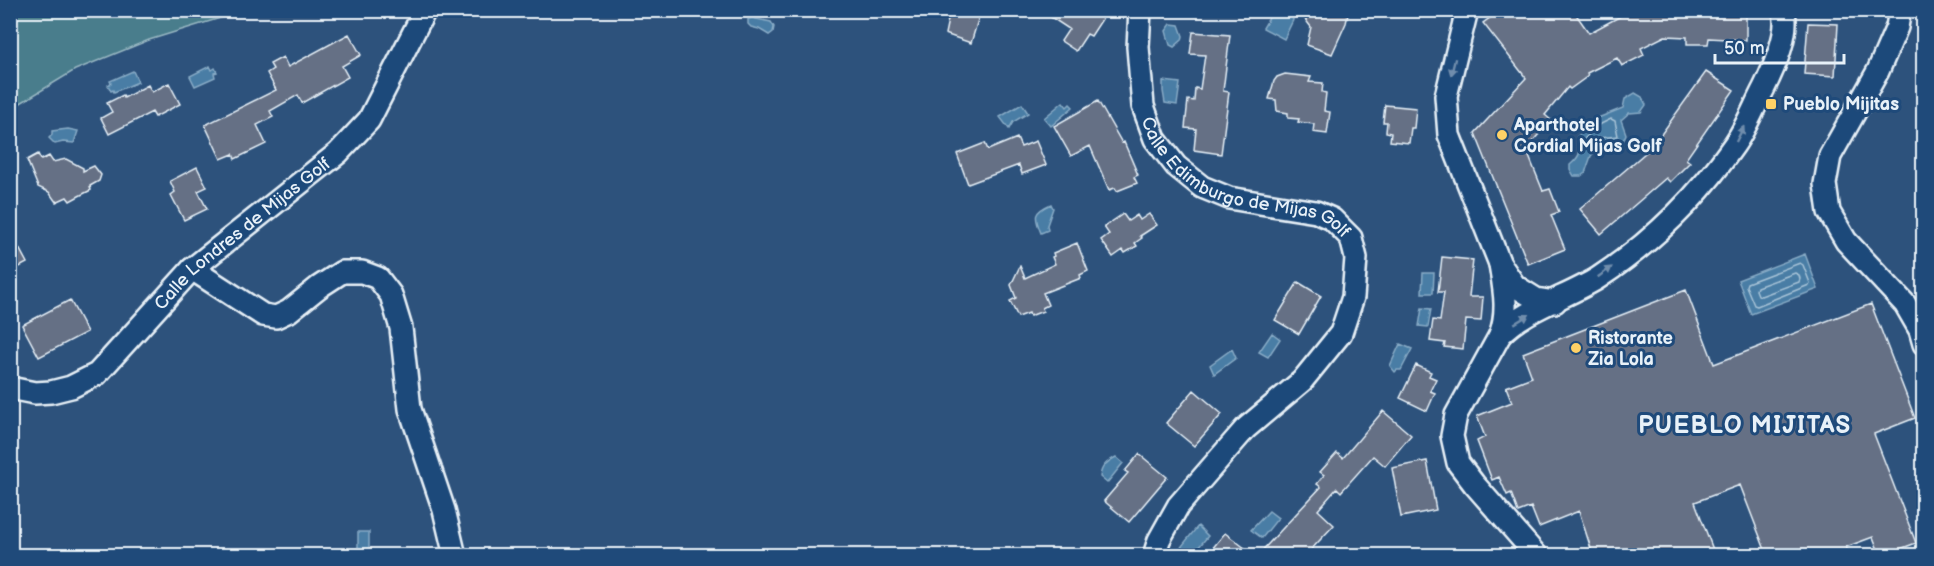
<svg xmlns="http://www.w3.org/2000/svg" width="1934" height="566" viewBox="0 0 1934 566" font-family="'Balsamiq Sans',sans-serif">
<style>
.green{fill:#487d8c;stroke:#98b7c2;stroke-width:1.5}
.water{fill:#487da5;stroke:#88abc6;stroke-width:1.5}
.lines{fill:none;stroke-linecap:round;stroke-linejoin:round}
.shore{stroke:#a8c3d7;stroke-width:1.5}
.building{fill:#657085;stroke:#e8f1f8;stroke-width:1.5}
.minor-casing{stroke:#e8f1f8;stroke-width:26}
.minor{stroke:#1f4a7a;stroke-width:21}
.oneway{fill:#6f8dac}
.poi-dot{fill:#ffd166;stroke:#1f4a7a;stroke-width:2}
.labels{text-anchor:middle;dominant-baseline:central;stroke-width:6;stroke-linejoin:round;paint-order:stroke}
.poi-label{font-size:18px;font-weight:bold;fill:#e8f1f8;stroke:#1f4a7a;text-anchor:start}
.street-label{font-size:18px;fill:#e8f1f8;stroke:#1f4a7a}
.district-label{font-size:24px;font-weight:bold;letter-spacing:1.5px;fill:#e8f1f8;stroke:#1f4a7a}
</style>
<rect width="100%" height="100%" fill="#2d527c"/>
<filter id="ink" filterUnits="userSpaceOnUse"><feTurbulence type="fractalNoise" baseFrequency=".0167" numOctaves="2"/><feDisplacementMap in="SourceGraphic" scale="12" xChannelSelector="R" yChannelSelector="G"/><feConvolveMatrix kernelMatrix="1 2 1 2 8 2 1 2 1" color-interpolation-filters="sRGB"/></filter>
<g filter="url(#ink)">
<!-- green -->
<path class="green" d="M10,11L11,10L243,11L149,40L75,70L14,107L10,104Z"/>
<!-- water -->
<path class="water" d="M1273,11H1292L1293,20L1284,39L1263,28Z
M752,18L771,22L774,27L773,32L769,35L759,29L751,27L748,24V19Z
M1171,24L1179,25L1183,36L1182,40L1174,47L1170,45L1166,31Z
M210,66L212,70L215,68L217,72L214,73L215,77L195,86L190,76Z
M133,71L138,82L114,92L113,90L111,91L108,85L111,83L110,81Z
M1163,81L1180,83L1177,105L1165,103L1163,91Z
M1635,93L1642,97L1646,105L1641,112L1629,113L1621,120L1626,134L1623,141L1600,144L1591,156L1585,173L1581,176H1574L1570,169V165C1582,155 1581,151 1577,137L1598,118L1623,108L1625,99Z
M1063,102L1067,107L1070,104L1073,107L1051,126L1044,118Z
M1022,104L1028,113L1013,122L1009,129L1000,117Z
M68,129L78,131L74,143L63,142L55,144L49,138L52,135V131Z
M1051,204L1053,208L1047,225L1048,230L1041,233C1034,216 1033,212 1051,204Z
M1805,254L1818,289L1751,314L1738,280Z
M1423,273H1434L1433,293H1422Z
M1422,308L1431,309L1428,327L1419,326Z
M1272,333L1280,339L1268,357L1259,352Z
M1400,344L1412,349L1401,370H1397L1395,372L1390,366Z
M1232,349L1236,358L1214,374L1210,365Z
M1116,457L1123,463L1107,483L1100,477C1101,466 1107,462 1116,457Z
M1269,511L1278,518L1262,538L1251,530Z
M1198,526L1208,536L1192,555H1184L1178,551Z
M358,532H369V555H358Z"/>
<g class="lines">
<!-- shore -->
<path class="shore" d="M1611,119L1615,121L1618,136L1599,138L1590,147H1586L1585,138L1601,124Z
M1800,263L1803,265L1810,283L1809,285L1757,306L1754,305L1746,286L1747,283Z
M1795,273L1799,275L1800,279L1799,282L1761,296L1758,295L1756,290L1757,287Z"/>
</g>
<!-- building -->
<path class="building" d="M950,10H981L971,43L945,34Z
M1040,10H1108L1091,36L1087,34L1076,51L1061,41L1069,29Z
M1298,10H1349L1346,23L1332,54L1307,45L1311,27Z
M1486,10H1573L1589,33L1632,10H1746V40L1709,38L1708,44H1687V37L1665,36L1641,48L1644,55L1622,66L1617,58L1587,73L1588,76L1570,89L1568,87L1545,115L1551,120L1526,149L1543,191L1550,189L1559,212L1551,215L1565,249L1528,264L1475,133L1526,78L1483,23L1491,17Z
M1808,23L1838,24L1835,76L1804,74Z
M1193,32L1230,35L1223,91L1229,92L1221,154L1194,150L1196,129L1185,128L1188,100L1194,101L1195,88L1200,89L1205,55L1190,54Z
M349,34L361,55L342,66L348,77L302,103L298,95L270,111L273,117L257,125L266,144L235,159L233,154L221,159L205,125L276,90L267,73L273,69L270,64L283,57L288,67Z
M1706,72L1734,90L1686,159L1690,162L1670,182L1666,178L1601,234L1580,209L1652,147Z
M1285,74L1311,77L1309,82L1323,83L1322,92L1326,93L1324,111L1330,112L1327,134L1313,132L1314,124L1298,122L1299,119L1288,118V113L1277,111L1276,100L1269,99L1274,81L1277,77Z
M169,83L180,104L155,117L152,112L109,134L101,118L112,112L107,103L123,95L124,98L148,85L152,92Z
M1098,101L1122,143L1124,142L1138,175L1134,177L1137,183L1117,191L1115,188L1109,190L1090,146L1071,156L1054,126Z
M1385,105L1416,108L1414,128H1411L1409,143L1390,141L1391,133L1386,132L1387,122H1383Z
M1017,138L1021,147L1036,141L1046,165L1022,174L1019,165L968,184L957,154L985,143L988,150Z
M38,154L41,160L49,156L53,162L66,159L83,168V171L94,166L101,175L99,181L90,186L91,190L79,196L70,201L67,197L56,202L49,192L38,187L27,160Z
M197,167L207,187L198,191L207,209L184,220L171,195L175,192L170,181Z
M1123,214L1128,221L1137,215L1140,220L1149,214L1157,225L1140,236L1142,238L1135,243L1137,246L1125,253L1123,250L1113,257L1101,240L1109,234L1104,227Z
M10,231L27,263L10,272Z
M1077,243L1088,271L1080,275L1081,278L1043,293L1048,305L1042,308L1043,311L1030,316L1029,313L1018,317L1010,301L1016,298L1011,285L1020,266L1025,278L1055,264L1052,257L1054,256L1053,253Z
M1442,257L1473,260L1469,297H1483L1481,321L1466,320L1463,349L1444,347L1445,343L1430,341L1433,320L1440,321L1444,292H1438Z
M1298,282L1321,296L1299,334L1275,320Z
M1686,290L1714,364L1871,304L1915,418L1874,434L1916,543L1884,555H1880L1873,537L1846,547L1850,555H1767L1740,485L1695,502L1715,555H1593L1579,511L1539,527L1531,507L1518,512L1511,493L1507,495L1499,477L1492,480L1477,441L1485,437L1477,416L1512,402L1506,387L1532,377L1523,353Z
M70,300L87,332L39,357L22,325Z
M1416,365L1431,372L1429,376L1436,379L1430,391L1435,393L1427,411L1400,398Z
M1194,390L1222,414L1194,446L1166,423Z
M1383,411L1411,435L1385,466L1373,456L1341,492L1337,488L1318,510L1334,525L1306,555H1258L1321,487L1317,484L1324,475L1320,472L1337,453L1343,458Z
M1139,454L1167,477L1129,522L1104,501L1128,473L1125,471Z
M1427,461L1436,510L1401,517L1392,468Z
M1225,533L1254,555H1207Z"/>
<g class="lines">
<!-- minor casing -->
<g class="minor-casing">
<g id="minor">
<path id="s1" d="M1140,10L1138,47L1143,106L1155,139L1176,166L1202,187L1229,198L1316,212L1332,219L1351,238L1356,258L1353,297L1341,333L1302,381L1245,429L1178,506L1159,540L1154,556"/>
<path d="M1467,10L1446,96L1449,135L1500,264L1515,286L1536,299L1555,302"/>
<path d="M1900,10L1897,27L1878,71L1830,156L1825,184L1829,212L1846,241L1905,304L1920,330L1924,344"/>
<path d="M1500,264C1504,289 1509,311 1500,335C1524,309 1568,297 1598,278C1651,243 1698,197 1734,145C1746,128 1754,107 1764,88C1773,70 1791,30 1783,10"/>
<path d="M192,269L263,315L276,317L289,311L319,287L342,272H362L378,278L391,295L401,328L410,409L444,510L455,556"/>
<path d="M1500,335L1456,415L1452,436L1458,463L1474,484L1537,556"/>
<path id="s2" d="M10,388L35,393L51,392L71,387L97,374L192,269L338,153L369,120L425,10"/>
</g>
</g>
<!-- minor -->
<use href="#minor" class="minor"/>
</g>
<!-- one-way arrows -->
<defs><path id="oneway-solid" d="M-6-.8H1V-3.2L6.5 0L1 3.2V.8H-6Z" transform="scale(1.5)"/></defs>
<g class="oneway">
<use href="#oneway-solid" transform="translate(1453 67) rotate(104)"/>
<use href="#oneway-solid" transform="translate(1740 134) rotate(-63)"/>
<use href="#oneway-solid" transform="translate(1605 272) rotate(-36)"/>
<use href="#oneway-solid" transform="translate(1522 319) rotate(-31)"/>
</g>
</g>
<!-- markers -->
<g class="poi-dot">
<rect x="1765" y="98" width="12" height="12" rx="3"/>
<circle cx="1502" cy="135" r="6"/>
<circle cx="1576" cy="348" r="6"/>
</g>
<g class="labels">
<!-- poi labels -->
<g class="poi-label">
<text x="1783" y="104">Pueblo Mijitas</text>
<text x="1514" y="125">Aparthotel<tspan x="1514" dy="21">Cordial Mijas Golf</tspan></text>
<text x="1588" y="338">Ristorante<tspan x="1588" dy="21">Zia Lola</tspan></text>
</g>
<!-- street labels -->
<g class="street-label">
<text stroke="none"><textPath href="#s1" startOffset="232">Calle Edimburgo de Mijas Golf</textPath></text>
<text stroke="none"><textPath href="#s2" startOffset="294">Calle Londres de Mijas Golf</textPath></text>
</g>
<!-- district labels -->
<g class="district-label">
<text x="1745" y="425">PUEBLO MIJITAS</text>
</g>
</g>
<!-- margin -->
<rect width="1934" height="566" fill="none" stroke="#1f4a7a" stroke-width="36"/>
<rect x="18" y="18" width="1898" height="530" fill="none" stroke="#e8f1f8" stroke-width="2" filter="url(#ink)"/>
<!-- scale -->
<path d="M1715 54v9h129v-9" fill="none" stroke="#e8f1f8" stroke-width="3"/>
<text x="1724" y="54" font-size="18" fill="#e8f1f8" stroke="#1f4a7a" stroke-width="4.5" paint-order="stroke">50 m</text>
</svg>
